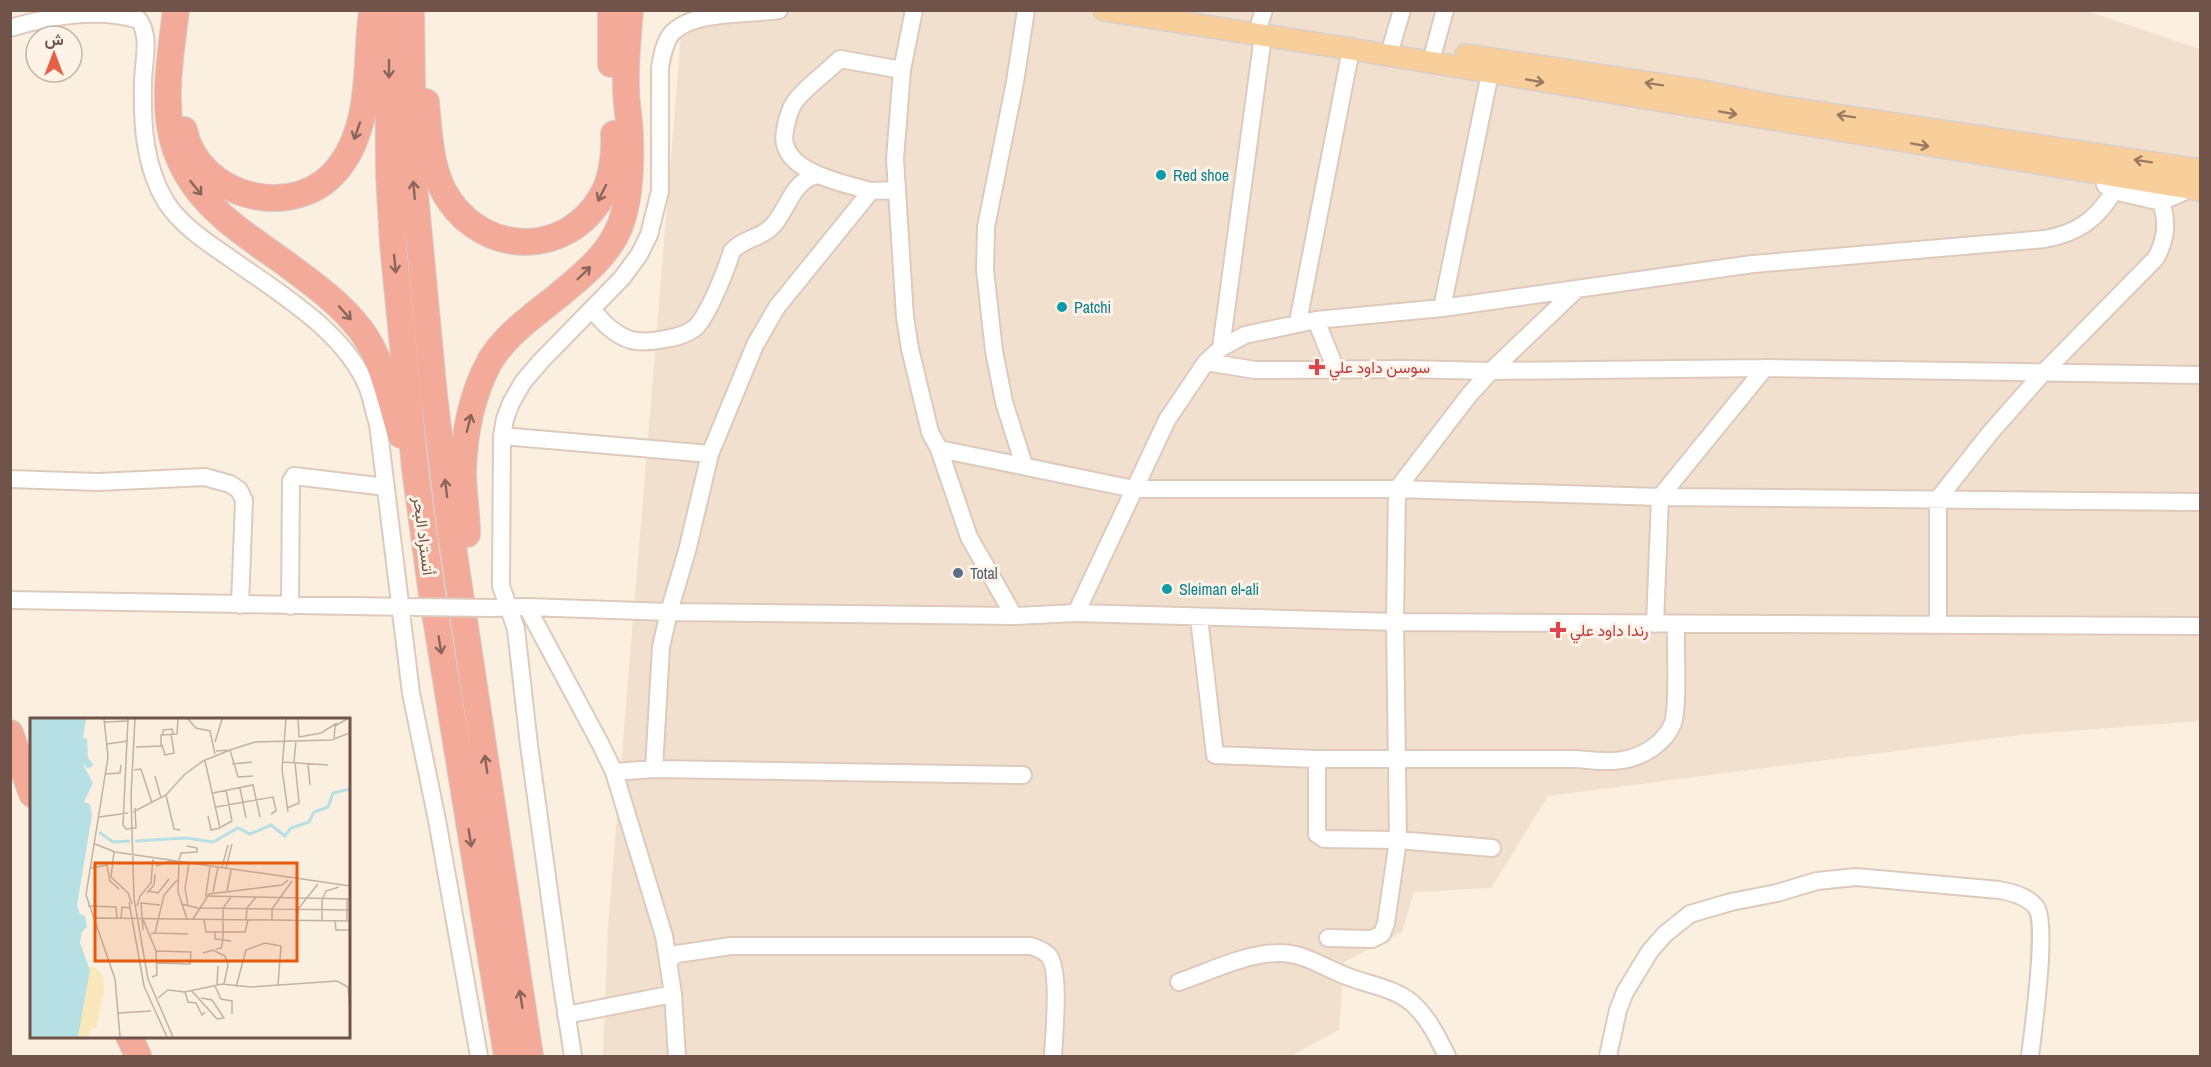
<svg xmlns="http://www.w3.org/2000/svg" width="2211" height="1067" viewBox="0 0 2211 1067" font-family="'Archivo Narrow',Vazirmatn,sans-serif">
<style>
.residential{fill:#f2e0cf}
.lines{fill:none;stroke-linecap:round;stroke-linejoin:round}
.minor-casing{stroke:#decabd;stroke-width:20}
.major-casing{stroke:#d7cfcc;stroke-width:24}
.highway-casing{stroke:#d7cfcc;stroke-width:28}
.minor{stroke:#fff;stroke-width:16}
.major{stroke:#f8cf9a;stroke-width:21}
.highway{stroke:#f4aa98;stroke-width:26}
.minor-bridge-casing{stroke:#decabd;stroke-width:20;stroke-linecap:butt}
.minor-bridge{stroke:#fff;stroke-width:16}
.oneway{stroke:#8a6559}
.oneway2{stroke:#997961}
.culture-dot{fill:#0f9aa8;stroke:#fef3e6;stroke-width:2}
.health-dot{fill:#e0444e;stroke:#fef3e6;stroke-width:2}
.service-dot{fill:#5c6f8a;stroke:#fef3e6;stroke-width:2}
.labels{text-anchor:middle;dominant-baseline:central;stroke-width:6;stroke-linejoin:round;paint-order:stroke}
.culture-label{font-size:16px;fill:#0d838f;stroke:#fef3e6;text-anchor:start}
.health-label{font-size:16px;fill:#be3a42;stroke:#fef3e6;text-anchor:start}
.street-label{font-size:16px;fill:#705449;stroke:#fef3e6}
.service-label{font-size:16px;fill:#4e5e75;stroke:#fef3e6;text-anchor:start}
.inset-river{fill:none;stroke:#b6e0e3;stroke-width:3}
.inset-road{fill:none;stroke:#c3b1a4;stroke-width:1.5}
.view{fill:#e8590c;fill-opacity:0.15;stroke:#e8590c;stroke-width:3}
.inset-edge{fill:none;stroke:#705449;stroke-width:3}
</style>
<rect width="100%" height="100%" fill="#fbefe0"/>
<!-- residential -->
<path class="residential" d="M2084,10L2200,49V721L2020,735L1548,796L1491,888L1414,892L1402,932L1344,962L1339,1030L1291,1056H603L608,925L683,11Z"/>
<g class="lines">
<!-- minor casing -->
<g class="minor-casing">
<path id="minor" d="M914,10L902,70L895,159L905,317L910,349L930,432L939,449L969,537L1014,616
M1260,22L1264,10
M10,28C50,16 98,7 139,20C151,37 143,63 143,83C142,123 144,166 166,202C181,225 205,241 227,256C277,292 344,330 368,388C372,399 374,412 378,424L411,693L437,820L479,1056
M1392,44L1402,10
M1434,50L1445,10
M2105,185L2114,191L2161,202L2190,189
M871,191C846,184 792,174 785,144C783,138 785,131 786,125C788,116 790,108 796,100C809,84 826,73 840,59L902,70
M1442,308L1490,73
M592,309C602,322 614,335 631,340C646,344 686,338 697,326C710,311 726,270 732,251C743,238 764,238 775,223C789,206 793,180 818,175
M1316,320L1336,370
M1298,322L1351,49
M1221,348L1263,36
M1206,362L1255,370L1406,369L1491,371L1765,368L2200,375
M502,436L710,454
M939,449L1134,489H1397L1660,497L2200,502
M1024,465L1004,402L994,351L985,270L986,227L1015,82L1026,10
M10,479L98,482L205,477L230,484L239,490L244,500L240,605
M10,600L409,607
M290,606L291,481L294,476L386,487
M527,607L601,745L614,772L664,936L673,994L677,1056
M493,608L527,607L669,612L1014,616L1076,613L1395,622L2200,626
M1076,613L1167,420L1206,362L1221,348L1245,335L1316,320L1442,308L1753,264L2045,239C2078,233 2097,219 2114,191
M1199,618L1215,755L1317,759H1576C1591,760 1607,763 1622,760C1643,757 1665,743 1673,723C1679,704 1675,646 1676,624
M1655,624L1660,497L1765,368
M1938,625V499L1990,433L2043,373L2156,258C2166,239 2168,223 2161,202
M1317,759V834L1324,839L1398,840L1395,622L1397,489L1470,394L1491,371L1576,290
M654,769L1023,775
M614,772L654,769L661,647L669,612L687,551L710,454L755,345L777,307L871,191L896,190
M1328,938L1372,939L1382,934L1386,923L1398,840L1492,848
M669,960L677,954L731,946H1031C1037,948 1043,950 1048,955C1061,968 1054,1036 1053,1056
M1179,982C1211,971 1246,953 1280,953C1305,953 1326,969 1349,977C1370,985 1394,988 1412,1003C1428,1017 1438,1038 1447,1056
M566,1015L673,994
M573,1056L561,979L529,745L516,629L501,586L502,436L505,419L511,403L523,382L541,361L622,278L639,255L649,235L660,191V68C662,57 664,42 672,33C694,10 749,15 779,10
M1608,1056L1618,1010L1625,992L1650,951L1665,934L1690,914L1731,902L1777,893L1817,881L1856,877L1999,890C2011,892 2028,897 2036,907C2048,922 2033,1032 2030,1056"/>
</g>
<!-- major casing -->
<g class="major-casing">
<path id="major" d="M1104,10L1351,49L2200,190
M1466,55L1697,90L1776,106L2200,170"/>
</g>
<!-- highway casing -->
<g class="highway-casing">
<path id="highway" d="M176,10C166,91 153,153 219,213C239,232 263,247 285,263C312,283 339,302 360,329C383,359 390,399 401,435
M388,10L389,175L393,244L415,469L431,588L507,1056
M411,10L413,173L434,395L450,527L530,1056
M611,10V64
M426,102C429,133 430,173 449,200C487,256 567,257 602,196C612,179 615,154 614,134
M184,130C198,198 297,224 340,166C373,122 365,63 372,10
M467,534C467,513 463,492 463,471C464,434 472,393 490,361C506,334 536,314 559,295C583,275 610,254 621,223C630,197 631,165 630,138C630,121 626,104 626,88C625,62 628,36 630,10
M10,733L32,794
M129,1036L138,1056"/>
</g>
<!-- minor -->
<use href="#minor" class="minor"/>
<!-- major -->
<use href="#major" class="major"/>
<!-- highway -->
<use href="#highway" class="highway"/>
<!-- minor-bridge casing -->
<g class="minor-bridge-casing">
<path id="minor-bridge" d="M413,607L493,608"/>
</g>
<!-- minor-bridge -->
<use href="#minor-bridge" class="minor-bridge"/>
</g>
<!-- one-way arrows -->
<defs><path id="oneway-shaft" d="M-6 0H5M1.5-3L5.5 0L1.5 3" fill="none" stroke-width="1.6" stroke-linecap="round" stroke-linejoin="round" transform="scale(1.5)"/></defs>
<g class="oneway">
<use href="#oneway-shaft" transform="translate(389 69) rotate(90)"/>
<use href="#oneway-shaft" transform="translate(357 131) rotate(109)"/>
<use href="#oneway-shaft" transform="translate(196 188) rotate(51)"/>
<use href="#oneway-shaft" transform="translate(414 190) rotate(-95)"/>
<use href="#oneway-shaft" transform="translate(602 193) rotate(117)"/>
<use href="#oneway-shaft" transform="translate(395 264) rotate(84)"/>
<use href="#oneway-shaft" transform="translate(584 273) rotate(-44)"/>
<use href="#oneway-shaft" transform="translate(345 313) rotate(48)"/>
<use href="#oneway-shaft" transform="translate(469 423) rotate(-76)"/>
<use href="#oneway-shaft" transform="translate(446 488) rotate(-97)"/>
<use href="#oneway-shaft" transform="translate(440 645) rotate(81)"/>
<use href="#oneway-shaft" transform="translate(486 764) rotate(-98)"/>
<use href="#oneway-shaft" transform="translate(470 838) rotate(81)"/>
<use href="#oneway-shaft" transform="translate(521 999) rotate(-99)"/>
</g>
<g class="oneway2">
<use href="#oneway-shaft" transform="translate(1535 81) rotate(10)"/>
<use href="#oneway-shaft" transform="translate(1654 84) rotate(-171)"/>
<use href="#oneway-shaft" transform="translate(1728 113) rotate(10)"/>
<use href="#oneway-shaft" transform="translate(1846 116) rotate(-171)"/>
<use href="#oneway-shaft" transform="translate(1920 145) rotate(10)"/>
<use href="#oneway-shaft" transform="translate(2143 161) rotate(-171)"/>
</g>
<!-- markers -->
<g class="culture-dot">
<circle cx="1161" cy="175" r="6"/>
<circle cx="1062" cy="307" r="6"/>
<circle cx="1167" cy="589" r="6"/>
</g>
<g class="health-dot">
<path d="M1314 358h6v6h6v6h-6v6h-6v-6h-6v-6h6z"/>
<path d="M1555 621h6v6h6v6h-6v6h-6v-6h-6v-6h6z"/>
</g>
<circle class="service-dot" cx="958" cy="573" r="6"/>
<g class="labels">
<!-- culture labels -->
<g class="culture-label">
<text x="1173" y="175">Red shoe</text>
<text x="1074" y="307">Patchi</text>
<text x="1179" y="589">Sleiman el-ali</text>
</g>
<!-- health labels -->
<g class="health-label">
<text x="1329" y="367">سوسن داود علي</text>
<text x="1570" y="630">رندا داود علي</text>
</g>
<!-- street labels -->
<g class="street-label">
<text transform="translate(424 536) rotate(83)">أتستراد البحر</text>
</g>
<!-- service labels -->
<g class="service-label">
<text x="970" y="573">Total</text>
</g>
</g>
<!-- overview -->
<g transform="translate(30 718)">
<rect width="320" height="320" fill="#fbefe0"/>
<path d="M59,249L66,250L73,258L74,273L66,310L60,311L59,319H48Z" fill="#fae8bb"/>
<path d="M0,1H56L53,20L57,21L58,40L64,47L58,51L52,44L63,65L54,84L60,86L62,97L47,187L50,196L55,198L57,209L52,214L50,225L60,252L48,319H0Z" fill="#b6e0e3"/>
<path class="inset-river" d="M69,114L83,124L100,123M105,123L156,120L183,124L208,110L220,116L241,107L255,118L261,110L279,104L284,94L298,89L303,75L320,71"/>
<path class="inset-road" d="M74,1L78,39L56,177L85,261L90,319M98,1L93,107L96,111L106,110L105,90M105,1L101,78L104,181L118,261L143,319M158,1L166,10L180,13L185,36M256,1L252,51L258,94M268,1L269,19M75,4L99,3M133,17V12L142,11L143,16M269,19L291,15L307,5M304,21L305,8L317,1M185,24L192,1M77,26L98,23M132,27L135,37L144,35L141,16M106,29L131,28V17L147,16L148,1M186,33L200,32L208,59L223,58M175,43L190,110L181,112L178,98M252,44L298,47M264,44L266,22M202,46L222,44M278,46L280,67M104,52L111,51L122,85M75,56L90,55L91,47M125,58L131,80M210,70L216,100M183,75L223,67L230,99M136,77L144,111L150,112M186,89L243,79L246,93L241,96M257,90L269,85L265,44M103,94L136,77L155,56L173,43L200,32L225,24L301,22L320,15M69,99L98,95M191,109L202,103L196,72M65,126L85,134L320,168M84,134L81,159L98,175L102,186M149,142L151,135L167,134V130L157,128M149,143L148,174L157,201M126,148L143,142M192,149L198,127M61,150L77,147L80,163L89,171M196,150L202,126M119,173L128,175L139,161M197,173L201,152M183,174L188,149M117,175L124,167L125,156M176,177L180,148M175,178L320,181M293,180L296,173L309,169M99,184L114,268L137,319M111,184L113,212M111,185L130,187M151,186L168,190L320,192M58,188L86,189L87,200M107,188L110,178L121,165L123,139M158,188L155,170L159,145M65,200L320,203M91,200L92,189L100,190M113,201L126,233L127,257L122,259M163,201L179,176L252,167L258,162M174,202L176,214H215L218,202M216,202L217,190L226,179M242,202V191L262,163M267,202L268,191L288,166M292,202V180M305,202L306,212H320M317,202V181M185,214V221L193,222V190L201,179M125,215L158,216M121,216L125,215L134,177L147,162M186,231L191,230L193,222L201,223M126,233L161,234L160,246L127,245M173,235L183,232L195,238L198,247L194,266M187,267L188,248M185,268L191,281L202,283V296M206,269L216,232L235,225L251,228L248,267M318,269L320,293M161,272L187,301L194,300L182,282L171,280M155,274L158,284L166,285L172,297L175,294M128,280L138,272L155,274L192,266L221,269L307,263L320,270M88,295L121,293"/>
<path class="view" d="M65,145H267V243H65Z"/>
<rect width="320" height="320" class="inset-edge"/>
</g>
<!-- border -->
<rect width="2211" height="1067" fill="none" stroke="#705449" stroke-width="24"/>
<!-- north arrow -->
<g transform="translate(54 54)"><circle r="28" fill="#fef3e6" stroke="#c5b3a7" stroke-width="1.5"/>
<path d="M0-4.5L10 22L0 15L-10 22Z" fill="#e26148"/>
<text y="-9" font-size="16" font-weight="bold" text-anchor="middle" fill="#705449">ش</text>
</g>
</svg>
